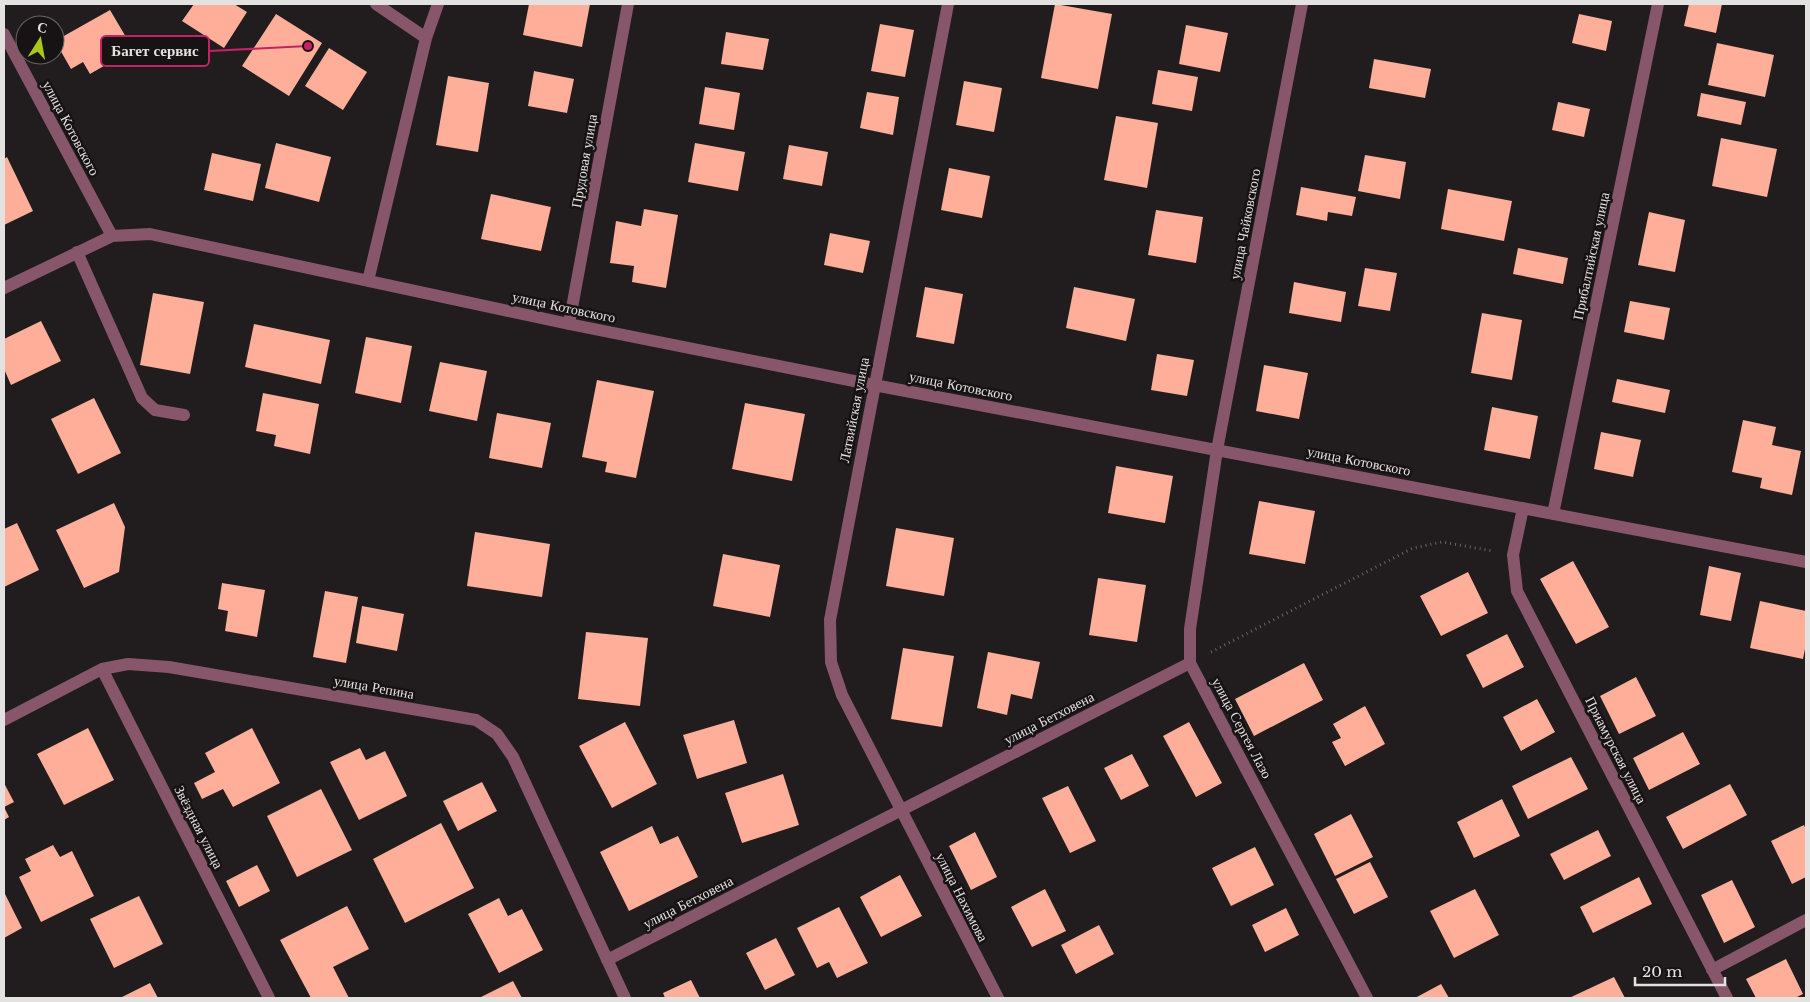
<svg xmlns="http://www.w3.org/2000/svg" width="1810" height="1002" viewBox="0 0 1810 1002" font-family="'Libre Baskerville',serif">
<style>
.building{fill:#feae99}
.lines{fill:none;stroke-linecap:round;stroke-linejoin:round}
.path{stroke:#686465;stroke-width:3;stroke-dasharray:1 4;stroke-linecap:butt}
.street{stroke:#87566a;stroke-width:12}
.labels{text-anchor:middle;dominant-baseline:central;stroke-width:5;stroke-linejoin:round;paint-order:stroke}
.street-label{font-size:14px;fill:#e4e1e1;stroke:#171314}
.leader{fill:none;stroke:#c42262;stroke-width:2}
.callout-dot{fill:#c42262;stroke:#171314;stroke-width:2}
.callout{fill:#171314;stroke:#c42262;stroke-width:2}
.callout-label{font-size:15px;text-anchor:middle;font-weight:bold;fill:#e4e1e1}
</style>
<rect width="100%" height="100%" fill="#211c1d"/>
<!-- building -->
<path class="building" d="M194,4H234L247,12L224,48L182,21Z
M529,4H590L582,47L523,35Z
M1055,4L1112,14L1098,89L1041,78Z
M1689,4H1722L1716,33L1684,26Z
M110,10L133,49L90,74L83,62L71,69L55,41Z
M276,14L322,43L289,96L242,66Z
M1579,14L1612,21L1606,51L1572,43Z
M880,24L914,30L905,77L871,71Z
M1186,25L1228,33L1220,72L1179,64Z
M726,32L769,39L763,70L721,64Z
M1717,43L1774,55L1765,97L1708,85Z
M329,48L367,72L343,110L305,86Z
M1374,59L1431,69L1425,98L1369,88Z
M1158,70L1198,77L1192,111L1152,104Z
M534,71L574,79L567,113L528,106Z
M448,76L489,83L478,152L436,145Z
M964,81L1002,88L994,132L956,125Z
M705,87L740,93L734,130L699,124Z
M867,92L899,97L893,135L860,128Z
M1701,93L1746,102L1741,125L1697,116Z
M1558,102L1590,109L1584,137L1552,130Z
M1116,116L1158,123L1147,188L1104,180Z
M1721,138L1777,149L1767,197L1712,186Z
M276,143L331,157L319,202L265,188Z
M695,143L745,152L738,191L688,182Z
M789,145L828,152L822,186L783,179Z
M212,153L261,164L253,201L204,190Z
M1365,155L1406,162L1400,199L1358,191Z
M7,157L33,211L4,225V159Z
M949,168L990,176L982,218L941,210Z
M1301,187L1356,197L1352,216L1328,212L1327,221L1296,215Z
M1448,189L1512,201L1504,241L1441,229Z
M491,194L551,207L541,251L481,239Z
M644,209L678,215L666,288L632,282L634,266L610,263L616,221L641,226Z
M1156,210L1203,217L1196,263L1148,255Z
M1649,212L1685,220L1675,272L1638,265Z
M830,233L870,241L863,273L824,265Z
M1518,248L1568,258L1563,284L1513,274Z
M1365,268L1397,273L1390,311L1358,306Z
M1294,282L1346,292L1341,322L1289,313Z
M925,287L963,294L954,344L916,337Z
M1074,287L1135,299L1126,341L1066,328Z
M153,293L204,302L190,374L140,365Z
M1630,301L1670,308L1664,340L1624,332Z
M1482,313L1522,320L1512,380L1471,373Z
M41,321L61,361L11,385L4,369V339Z
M254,324L330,340L321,384L245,367Z
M366,337L412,346L401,403L355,393Z
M1157,354L1194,360L1187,396L1151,390Z
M440,362L487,371L477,421L429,411Z
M1264,365L1308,373L1299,419L1256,411Z
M1617,379L1670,390L1665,413L1612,402Z
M597,380L654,391L636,478L605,472L607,462L582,457Z
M263,393L319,404L310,454L274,446L276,435L256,431Z
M94,398L121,453L78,474L51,419Z
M745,403L805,414L792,481L732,469Z
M1492,407L1538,416L1530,459L1484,450Z
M497,413L551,423L542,468L489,458Z
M1743,420L1776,427L1772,445L1801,451L1792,495L1760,488L1762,478L1732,472Z
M1601,432L1641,440L1633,477L1594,469Z
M1116,466L1173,476L1165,523L1108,513Z
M1259,501L1315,511L1305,564L1249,554Z
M114,503L125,527L119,572L84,588L56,530Z
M17,523L39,570L4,587V529Z
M896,528L954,538L944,596L886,586Z
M475,532L550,544L542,597L467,586Z
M723,554L780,565L770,617L713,606Z
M1573,561L1609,627L1576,644L1540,579Z
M1709,566L1741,573L1731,621L1700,615Z
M1468,572L1488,613L1441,636L1420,596Z
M1098,578L1146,585L1137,642L1089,635Z
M222,583L265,590L257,637L225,631L228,611L218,609Z
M325,591L358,597L346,663L313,657Z
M1760,601L1806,611V644L1803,659L1750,648Z
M362,606L404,614L397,651L356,643Z
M586,632L648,638L640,706L578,699Z
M1507,634L1524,667L1483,688L1466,655Z
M903,648L954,656L942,727L891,719Z
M988,652L1040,662L1032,699L1011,694L1007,715L977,708Z
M1304,663L1323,700L1254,736L1235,699Z
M1636,677L1656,716L1619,734L1600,696Z
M1537,699L1555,732L1521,751L1503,717Z
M1365,706L1385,744L1345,766L1332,742L1341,738L1333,724Z
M734,720L747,763L697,779L683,735Z
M625,722L657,784L612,808L579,746Z
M1189,722L1222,783L1196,797L1163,736Z
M88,728L114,780L64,805L37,754Z
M252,728L280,783L233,807L223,789L202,799L194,783L215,772L205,753Z
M1683,732L1700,764L1649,790L1633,758Z
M360,748L366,760L385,751L407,796L359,820L330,762Z
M1132,754L1149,786L1121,800L1104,768Z
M1571,757L1588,789L1528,819L1512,786Z
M783,774L799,825L742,843L725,793Z
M482,782L497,811L458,831L443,801Z
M4,783L14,802L4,807L9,817L4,820Z
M1730,784L1747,815L1683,849L1666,817Z
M1068,786L1096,841L1070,853L1042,798Z
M321,789L352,850L297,877L267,816Z
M1502,799L1520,836L1474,858L1457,822Z
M1351,814L1373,857L1335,876L1314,834Z
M441,823L474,888L405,923L373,859Z
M1804,825L1806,830V877L1792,884L1771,841Z
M652,826L660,844L678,836L698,877L629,911L600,852Z
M1598,830L1611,856L1564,880L1550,854Z
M975,832L997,877L971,890L949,846Z
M53,845L60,857L72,851L94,896L41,922L19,877L31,871L25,859Z
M1255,847L1274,885L1231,906L1212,868Z
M1370,862L1388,897L1354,914L1336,879Z
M257,865L270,891L239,907L226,881Z
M900,875L922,916L881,937L860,897Z
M1639,877L1652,904L1593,933L1580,907Z
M1732,880L1755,927L1724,943L1701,895Z
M1045,889L1066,931L1032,947L1011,907Z
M1475,889L1499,935L1454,958L1430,911Z
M4,892L22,928L4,938Z
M139,896L163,944L114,968L90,919Z
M499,898L508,916L522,909L543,950L499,973L468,914Z
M347,906L369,949L333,967L349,998H311L280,940Z
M839,907L868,963L837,978L829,962L817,968L797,928Z
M1286,908L1299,935L1265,952L1252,925Z
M1099,925L1114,954L1076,974L1061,945Z
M776,938L795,975L765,990L746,953Z
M1786,959L1803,994L1795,998H1756L1746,979Z
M1614,977L1625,998H1569Z
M691,980L700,998H665L663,993Z
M513,981L522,998H479Z
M150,983L158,998H120Z
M1441,984L1449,998H1415Z"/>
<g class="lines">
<!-- path -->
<path class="path" d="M1211,652L1413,548L1442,542L1493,551"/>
<!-- street -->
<path class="street" d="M376,4L426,38
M948,4L830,620L831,662L842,695L998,998
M1302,4L1217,450L1190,629V663L1367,998
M4,34L112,236
M77,252L142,398L155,410L184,415
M368,281L426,38L438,4
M4,288L112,236L150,234L569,324L874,385L1806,562
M569,324L628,4
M1523,508L1513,555L1517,591L1727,998
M1553,514L1658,4
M102,669L269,998
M4,720L102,669L128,664L169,667L476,720L497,734L513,757L625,998
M607,960L1190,663
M1712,970L1806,920"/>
</g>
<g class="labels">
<!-- street labels -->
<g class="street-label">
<text transform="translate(71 128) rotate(62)">улица Котовского</text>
<text transform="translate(584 161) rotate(-80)">Прудовая улица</text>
<text transform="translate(1245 224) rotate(-79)">улица Чайковского</text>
<text transform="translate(1591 256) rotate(-78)">Прибалтийская улица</text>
<text transform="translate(564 307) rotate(12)">улица Котовского</text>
<text transform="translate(961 386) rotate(11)">улица Котовского</text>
<text transform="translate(854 410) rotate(-79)">Латвийская улица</text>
<text transform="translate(1359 461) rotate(11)">улица Котовского</text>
<text transform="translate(374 687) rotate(10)">улица Репина</text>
<text transform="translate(1049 718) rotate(-27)">улица Бетховена</text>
<text transform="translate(1242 728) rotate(62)">улица Сергея Лазо</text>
<text transform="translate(1616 750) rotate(63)">Приамурская улица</text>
<text transform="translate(199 827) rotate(63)">Звёздная улица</text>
<text transform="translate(962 897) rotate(63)">улица Нахимова</text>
<text transform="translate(688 902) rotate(-27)">улица Бетховена</text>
</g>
</g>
<!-- callouts -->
<path class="leader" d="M308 46L209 51"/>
<circle class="callout-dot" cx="308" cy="46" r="5"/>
<rect class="callout" x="101" y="36" width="108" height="30" rx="5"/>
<g class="callout-label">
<text x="155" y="56">Багет сервис</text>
</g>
<!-- border -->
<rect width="1810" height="1002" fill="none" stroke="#e4e1e1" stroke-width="10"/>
<!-- north arrow -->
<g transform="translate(40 40) rotate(11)"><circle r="24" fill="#171314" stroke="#696566"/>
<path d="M0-4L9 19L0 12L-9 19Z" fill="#aac717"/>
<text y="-8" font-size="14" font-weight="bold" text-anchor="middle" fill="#e4e1e1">С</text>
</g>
<!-- scale -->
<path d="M1635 977v8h90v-8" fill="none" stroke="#e4e1e1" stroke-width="2.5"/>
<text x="1642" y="977" font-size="15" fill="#e4e1e1" stroke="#171314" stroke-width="4" paint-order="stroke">20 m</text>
</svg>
